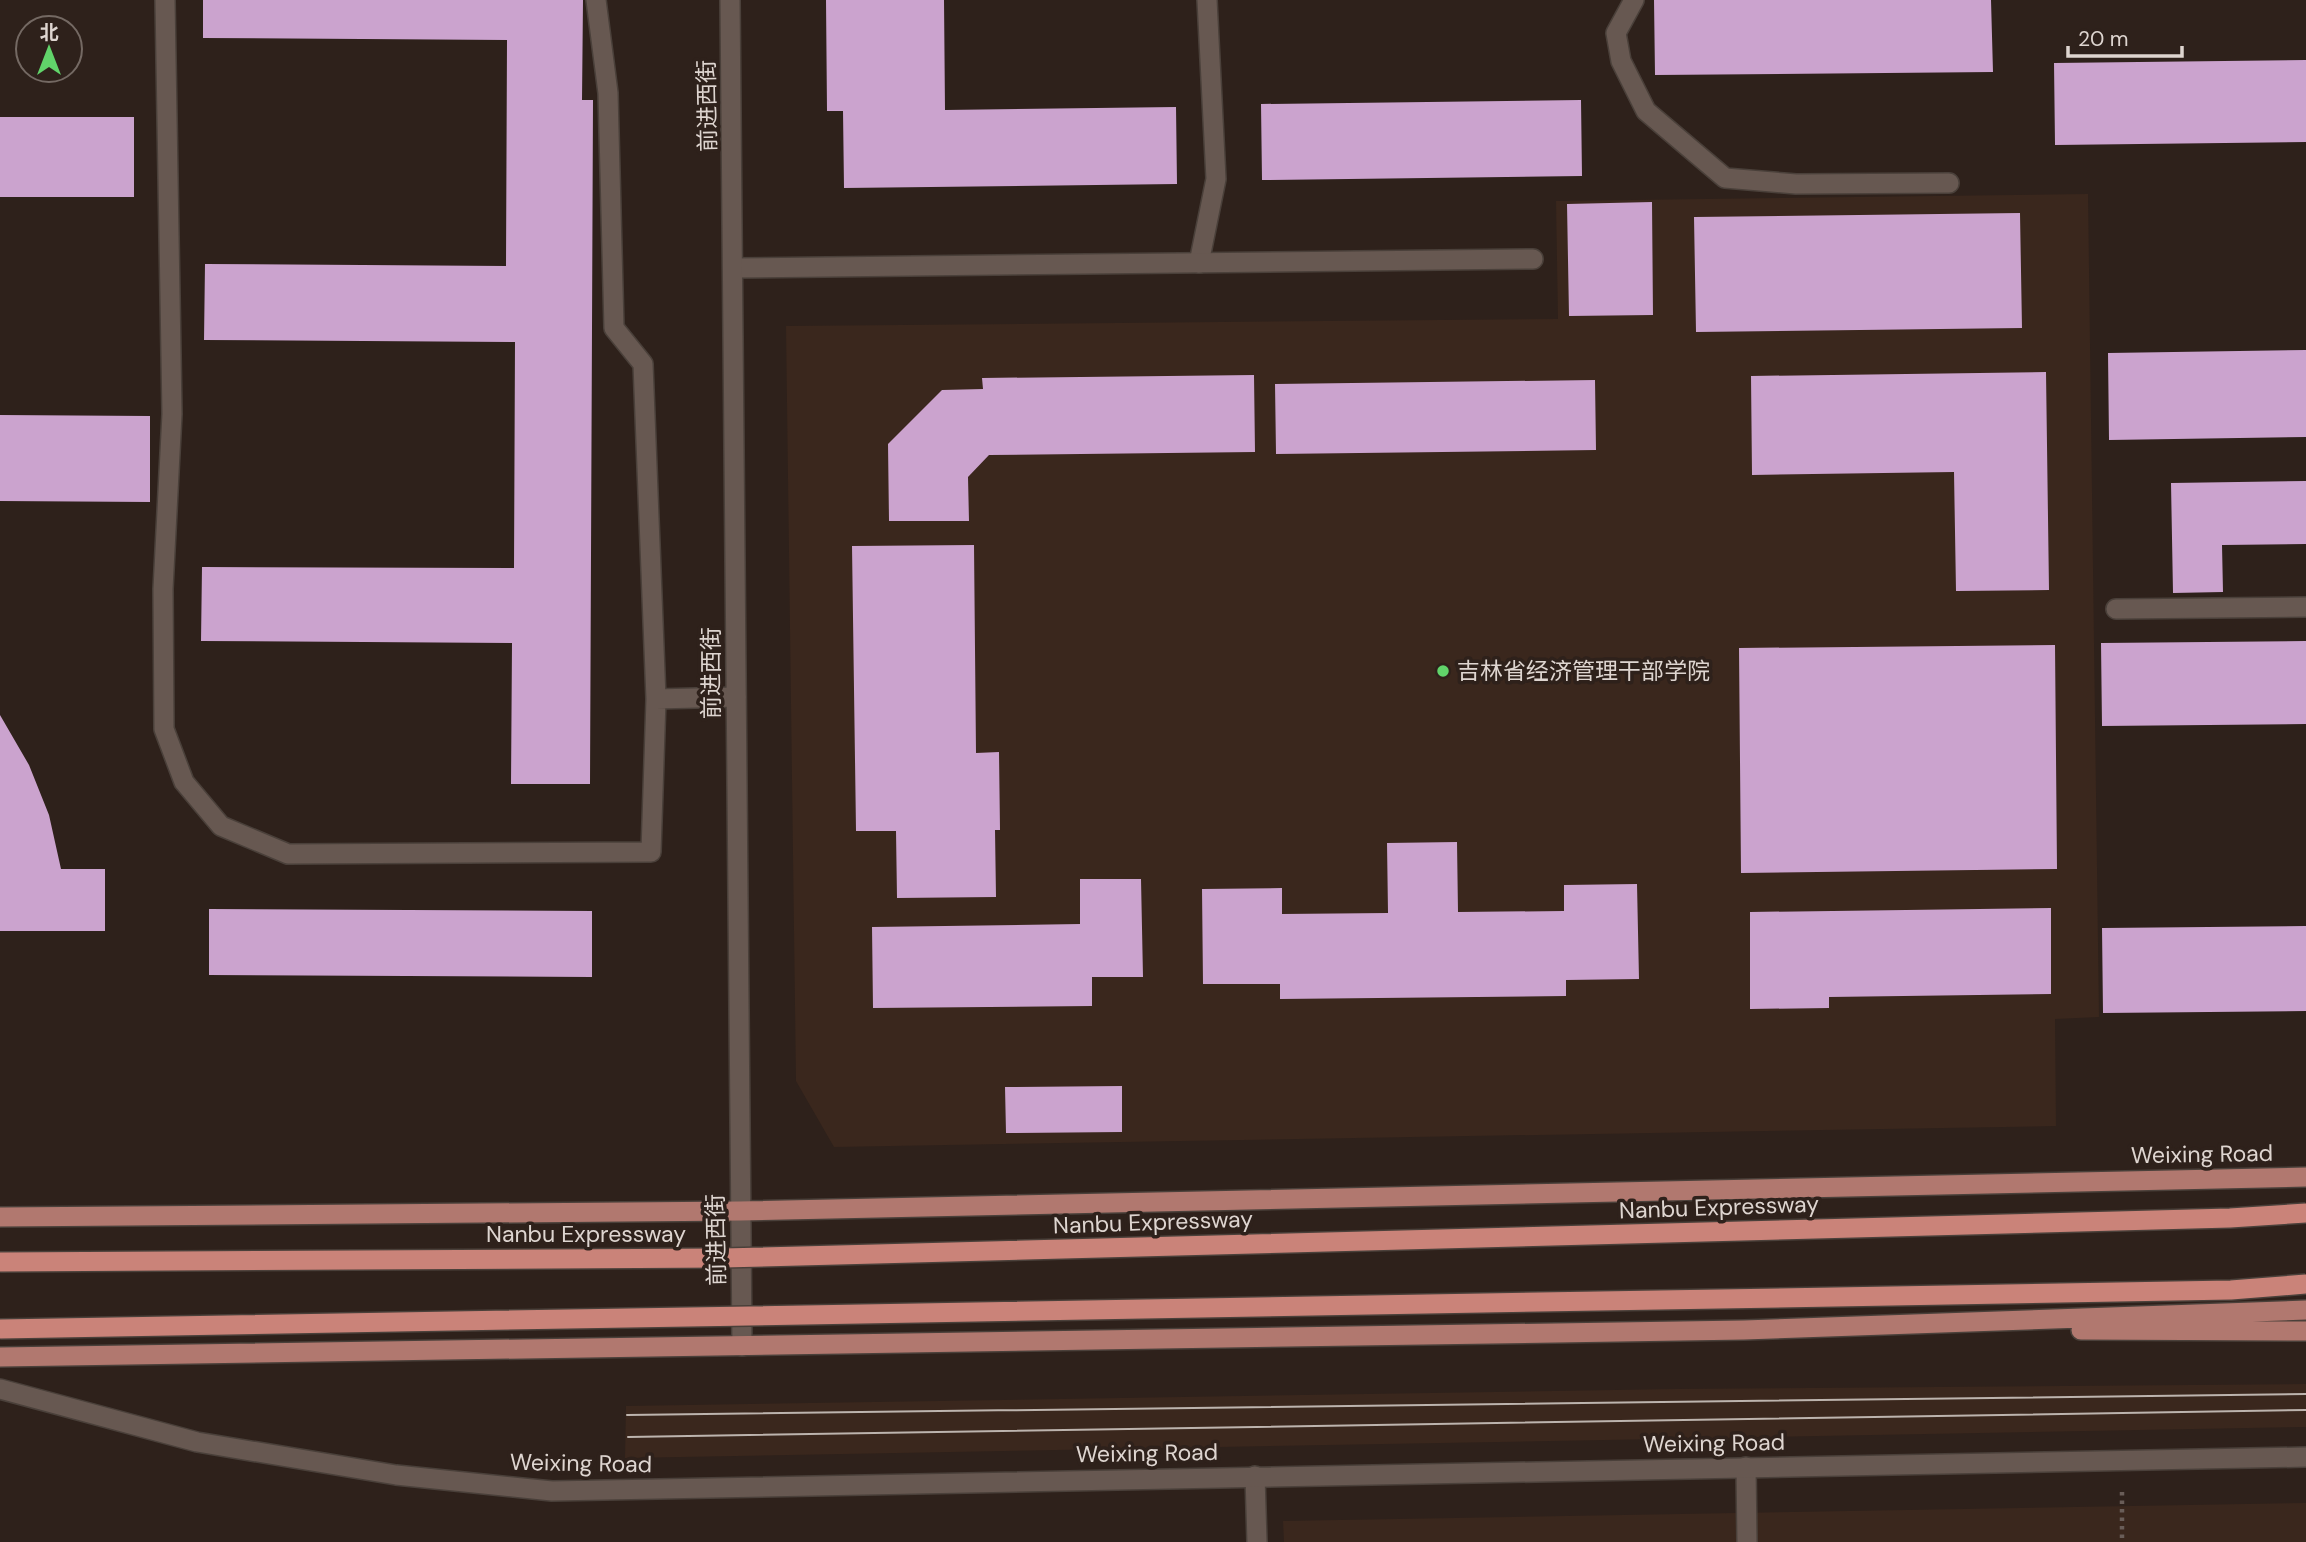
<svg xmlns="http://www.w3.org/2000/svg" width="2306" height="1542" viewBox="0 0 2306 1542" font-family="'DM Sans','Noto Sans SC',sans-serif">
<style>
.built{fill:#3a271d}
.building{fill:#cba3ce}
.lines{fill:none;stroke-linecap:round;stroke-linejoin:round}
.service-casing{stroke:#4a403a;stroke-width:22}
.minor-casing{stroke:#4a403a;stroke-width:22}
.tertiary-casing{stroke:#4a403a;stroke-width:22}
.secondary-casing{stroke:#4a403a;stroke-width:22}
.primary-casing{stroke:#4a403a;stroke-width:22}
.path{stroke:#695d58;stroke-width:4.5;stroke-dasharray:3.5 5;stroke-linecap:butt}
.service{stroke:#675851;stroke-width:19}
.minor{stroke:#675851;stroke-width:19}
.tertiary{stroke:#675851;stroke-width:19}
.secondary{stroke:#675851;stroke-width:19}
.primary{stroke:#b1786f;stroke-width:19}
.tram{stroke:#bdb4ae;stroke-width:2}
.trunk-bridge-casing{stroke:#4a403a;stroke-width:22;stroke-linecap:butt}
.trunk-bridge{stroke:#ca8379;stroke-width:19}
.poi-dot{fill:#61d46a;stroke:#2e211b;stroke-width:2.5}
.labels{text-anchor:middle;dominant-baseline:central;stroke-width:7;stroke-linejoin:round;paint-order:stroke}
.street-label{font-size:23px;fill:#ded5d0;stroke:#2e211b}
.poi-label{font-size:23px;fill:#ded5d0;stroke:#2e211b;text-anchor:start}
</style>
<rect width="100%" height="100%" fill="#2e211b"/>
<!-- built -->
<path class="built" d="M2088,194L2099,1017L2055,1019L2056,1126L834,1147L796,1081L786,326L1558,319L1556,201Z
M2306,1384V1427L625,1458L626,1406L1675,1389Z
M2306,1503V1542H1284L1283,1521Z"/>
<!-- building -->
<path class="building" d="M203,0H583L582,100H593L590,784H511L512,643L201,641L202,567L514,568L515,342L204,340L205,264L506,266L507,40L203,38Z
M826,0H944L945,110L1176,107L1177,184L844,188L843,111H827Z
M1654,0H1991L1993,72L1655,75Z
M2306,60V142L2055,145L2054,63Z
M1581,100L1582,176L1262,180L1261,104Z
M0,117H134V197H0Z
M1652,202L1653,315L1569,316L1567,204Z
M2020,213L2022,328L1696,332L1694,217Z
M2306,350V437L2109,440L2108,353Z
M2046,372L2049,590L1956,591L1954,472L1752,475L1751,376Z
M1254,375L1255,452L989,455L968,477L969,521H889L888,444L942,390L983,389L982,378Z
M1595,380L1596,450L1276,454L1275,384Z
M0,415L150,416V502L0,501Z
M2306,481V544L2222,545L2223,592L2173,593L2171,483Z
M974,545L976,753L999,752L1000,830H995L996,897L897,898L896,831H856L852,546Z
M2306,641V724L2102,726L2101,643Z
M2055,645L2057,869L1741,873L1739,648Z
M0,715L29,765L49,815L61,869H105V931H0Z
M1457,842L1458,912L1564,911V885L1637,884L1639,979L1566,980V996L1280,999V984H1203L1202,889L1282,888V914L1388,913L1387,843Z
M1080,879H1141L1143,977H1092V1006L873,1008L872,927L1080,924Z
M2051,908V994L1829,997V1008L1750,1009V912Z
M209,909L592,911V977L209,975Z
M2306,926V1011L2103,1013L2102,928Z
M1122,1086V1132L1006,1133L1005,1087Z"/>
<g class="lines">
<!-- service casing -->
<g class="service-casing">
<path id="service" d="M165,0L172,414L163,589L164,729L184,782L221,826L288,854L651,852L656,699L643,364L614,328L608,93L596,0
M1634,0L1616,33L1621,61L1646,111L1725,178L1796,184L1949,183
M1199,263L1216,179L1207,0
M2116,609L2306,607
M656,699L736,697
M1746,1467L1747,1542
M1255,1476L1257,1542"/>
</g>
<!-- minor casing -->
<g class="minor-casing">
<path id="minor" d="M734,268L1533,259"/>
</g>
<!-- tertiary casing -->
<g class="tertiary-casing">
<path id="tertiary" d="M730,0L742,1346"/>
</g>
<!-- secondary casing -->
<g class="secondary-casing">
<path id="secondary" d="M0,1389L197,1442L396,1475L552,1491L2306,1457"/>
</g>
<!-- primary casing -->
<g class="primary-casing">
<path id="primary" d="M0,1217L740,1211L2306,1177
M2081,1330L2306,1331
M0,1357L1744,1330L2306,1310"/>
</g>
<!-- path -->
<path class="path" d="M2122,1492V1542"/>
<!-- service -->
<use href="#service" class="service"/>
<!-- minor -->
<use href="#minor" class="minor"/>
<!-- tertiary -->
<use href="#tertiary" class="tertiary"/>
<!-- secondary -->
<use href="#secondary" class="secondary"/>
<!-- primary -->
<use href="#primary" class="primary"/>
<!-- tram -->
<path class="tram" d="M627,1415L2306,1394
M628,1437L2306,1410"/>
<!-- trunk-bridge casing -->
<g class="trunk-bridge-casing">
<path id="trunk-bridge" d="M0,1262L723,1258L2230,1218L2306,1213
M0,1329L2231,1290L2306,1284"/>
</g>
<!-- trunk-bridge -->
<use href="#trunk-bridge" class="trunk-bridge"/>
</g>
<!-- markers -->
<circle class="poi-dot" cx="1443" cy="671" r="7"/>
<g class="labels">
<!-- street labels -->
<g class="street-label">
<text transform="translate(707 106) rotate(-91)">前进西街</text>
<text transform="translate(711 673) rotate(-90)">前进西街</text>
<text transform="translate(2202 1154) rotate(-1)">Weixing Road</text>
<text transform="translate(1719 1207) rotate(-2)">Nanbu Expressway</text>
<text transform="translate(1153 1222) rotate(-2)">Nanbu Expressway</text>
<text x="586" y="1234">Nanbu Expressway</text>
<text transform="translate(716 1240) rotate(-91)">前进西街</text>
<text transform="translate(1714 1443) rotate(-1)">Weixing Road</text>
<text transform="translate(1147 1453) rotate(-1)">Weixing Road</text>
<text transform="translate(581 1463) rotate(1)">Weixing Road</text>
</g>
<!-- poi labels -->
<g class="poi-label">
<text x="1457" y="671">吉林省经济管理干部学院</text>
</g>
</g>
<!-- north arrow -->
<g transform="translate(49 49)"><circle r="33" fill="#2e211b" stroke="#746963" stroke-width="2"/>
<path d="M0-5L12 26L0 18L-12 26Z" fill="#61d46a"/>
<text y="-10" font-size="19" font-weight="bold" text-anchor="middle" fill="#ded5d0">北</text>
</g>
<!-- scale -->
<path d="M2068 46v10h114v-10" fill="none" stroke="#ded5d0" stroke-width="3.5"/>
<text x="2078" y="46" font-size="21" fill="#ded5d0" stroke="#2e211b" stroke-width="5" paint-order="stroke">20 m</text>
</svg>
